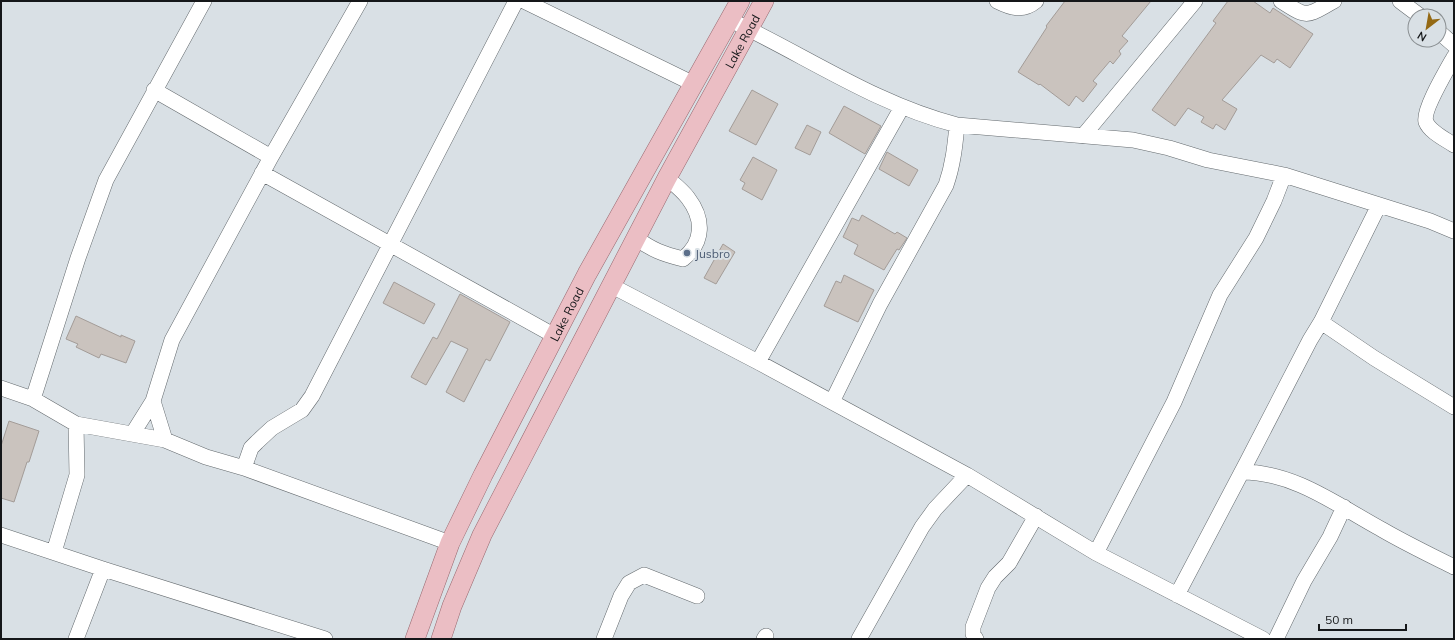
<svg xmlns="http://www.w3.org/2000/svg" width="1455" height="640" viewBox="0 0 1455 640" font-family="Mulish,sans-serif">
<style>
.building{fill:#cac3be;stroke:#a39c98}
.lines{fill:none;stroke-linecap:round;stroke-linejoin:round}
.minor-casing{stroke:#646a6e;stroke-width:16}
.major-casing{stroke:#98686f;stroke-width:20}
.minor{stroke:#fff;stroke-width:15}
.major{stroke:#ebbec4;stroke-width:19}
.service-dot{fill:#5c6f8a;stroke:#d9e0e5;stroke-width:1.5}
.labels{text-anchor:middle;dominant-baseline:central;stroke-width:4;stroke-linejoin:round;paint-order:stroke}
.street-label{font-size:12px;fill:#151719;stroke:#d9e0e5}
.service-label{font-size:12px;fill:#4e5e75;stroke:#d9e0e5;text-anchor:start}
</style>
<rect width="100%" height="100%" fill="#d9e0e5"/>
<!-- building -->
<path class="building" d="M1065,1H1151L1122,36L1128,41L1119,51L1121,54L1113,64L1110,61L1093,81L1097,84L1083,102L1076,96L1069,106L1040,84L1039,85L1018,72L1047,27L1046,26Z
M1228,1H1253L1270,13L1273,8L1313,34L1290,68L1277,59L1274,63L1261,55L1222,100L1237,109L1225,130L1216,124L1213,129L1201,122L1204,117L1188,108L1175,126L1152,110L1216,23L1213,21Z
M752,90L778,104L756,145L729,131Z
M844,106L881,126L865,154L829,133Z
M807,125L821,132L810,155L795,148Z
M887,152L918,170L909,186L879,169Z
M753,157L777,170L762,200L742,189L745,183L740,180Z
M862,215L895,234L897,232L907,238L899,250L897,249L884,270L854,254L858,245L843,237L852,218L859,221Z
M723,244L735,252L716,284L704,278Z
M844,275L874,290L858,322L824,306L836,281L841,283Z
M394,282L435,304L424,324L383,303Z
M460,294L510,322L490,361L486,359L464,402L446,392L468,349L451,341L426,385L411,377L433,337L437,339Z
M76,316L121,337V335L135,341L126,363L101,354L99,358L76,347L78,344L66,339Z
M9,421L39,431L29,462H27L14,502L1,498V446Z"/>
<g class="lines">
<!-- minor casing -->
<g class="minor-casing">
<path id="minor" d="M524,1L694,84
M997,1C1011,8 1023,12 1036,1
M1281,1C1309,19 1306,16 1334,1
M1400,1L1420,16
M730,20C805,55 875,104 957,125L1133,140L1169,148L1208,160L1284,175L1430,221L1454,231
M1439,32L1454,45
M1454,57C1448,68 1422,111 1426,122C1430,132 1445,139 1454,145
M154,90L271,157
M1083,136L1195,1
M262,173L555,336
M636,238C652,250 663,254 683,259C704,242 704,219 688,198C682,190 674,184 667,178
M612,286L758,362L967,475L1096,553L1263,639
M1321,322L1374,358L1454,407
M758,362L902,107
M1,388L33,399L76,424L165,440L206,457L244,468L450,543
M33,399L78,258L106,180L204,1
M153,401L165,440
M832,402L880,304L946,185C953,165 955,146 957,125
M133,433L153,401L172,340L271,157L360,1
M244,468L251,448L257,442L272,428L302,410L312,396L516,1
M1242,472C1294,472 1337,505 1381,529C1405,543 1430,555 1454,567
M1,535L103,569L325,639
M54,552L77,475L76,424
M1096,553L1174,402L1220,295L1256,238L1274,201L1284,175
M1177,595L1247,462L1310,340L1321,322L1379,205
M76,639L103,569
M604,639L621,596L629,583L644,575L697,596
M764,639L766,636
M859,639L922,527L935,509L967,475
M976,639L973,634V627L988,588L995,577L1009,563L1036,516
M1276,639L1304,581L1330,537L1344,507"/>
</g>
<!-- major casing -->
<g class="major-casing">
<g id="major">
<path id="s1" d="M415,639L450,543L483,475L587,274L740,1"/>
<path id="s2" d="M441,639L452,606L482,535L667,178L764,1"/>
</g>
</g>
<!-- minor -->
<use href="#minor" class="minor"/>
<!-- major -->
<use href="#major" class="major"/>
</g>
<!-- markers -->
<circle class="service-dot" cx="687" cy="253" r="4"/>
<g class="labels">
<!-- street labels -->
<g class="street-label">
<text stroke="none"><textPath href="#s2" startOffset="670">Lake Road</textPath></text>
<text stroke="none"><textPath href="#s1" startOffset="359">Lake Road</textPath></text>
</g>
<!-- service labels -->
<g class="service-label">
<text x="695" y="253">Jusbro</text>
</g>
</g>
<!-- border -->
<rect width="1455" height="640" fill="none" stroke="#151719" stroke-width="4"/>
<!-- north arrow -->
<g transform="translate(1427 28) rotate(211)"><circle r="19" fill="#d9e0e5" stroke="#8b9093"/>
<path d="M0-3L7 15L0 10L-7 15Z" fill="#946914"/>
<text y="-6" font-size="11" font-weight="bold" text-anchor="middle" fill="#151719">N</text>
</g>
<!-- scale -->
<path d="M1319 624v6h87v-6" fill="none" stroke="#151719" stroke-width="2"/>
<text x="1325" y="624" font-size="12" fill="#151719" stroke="#d9e0e5" stroke-width="3" paint-order="stroke">50 m</text>
</svg>
